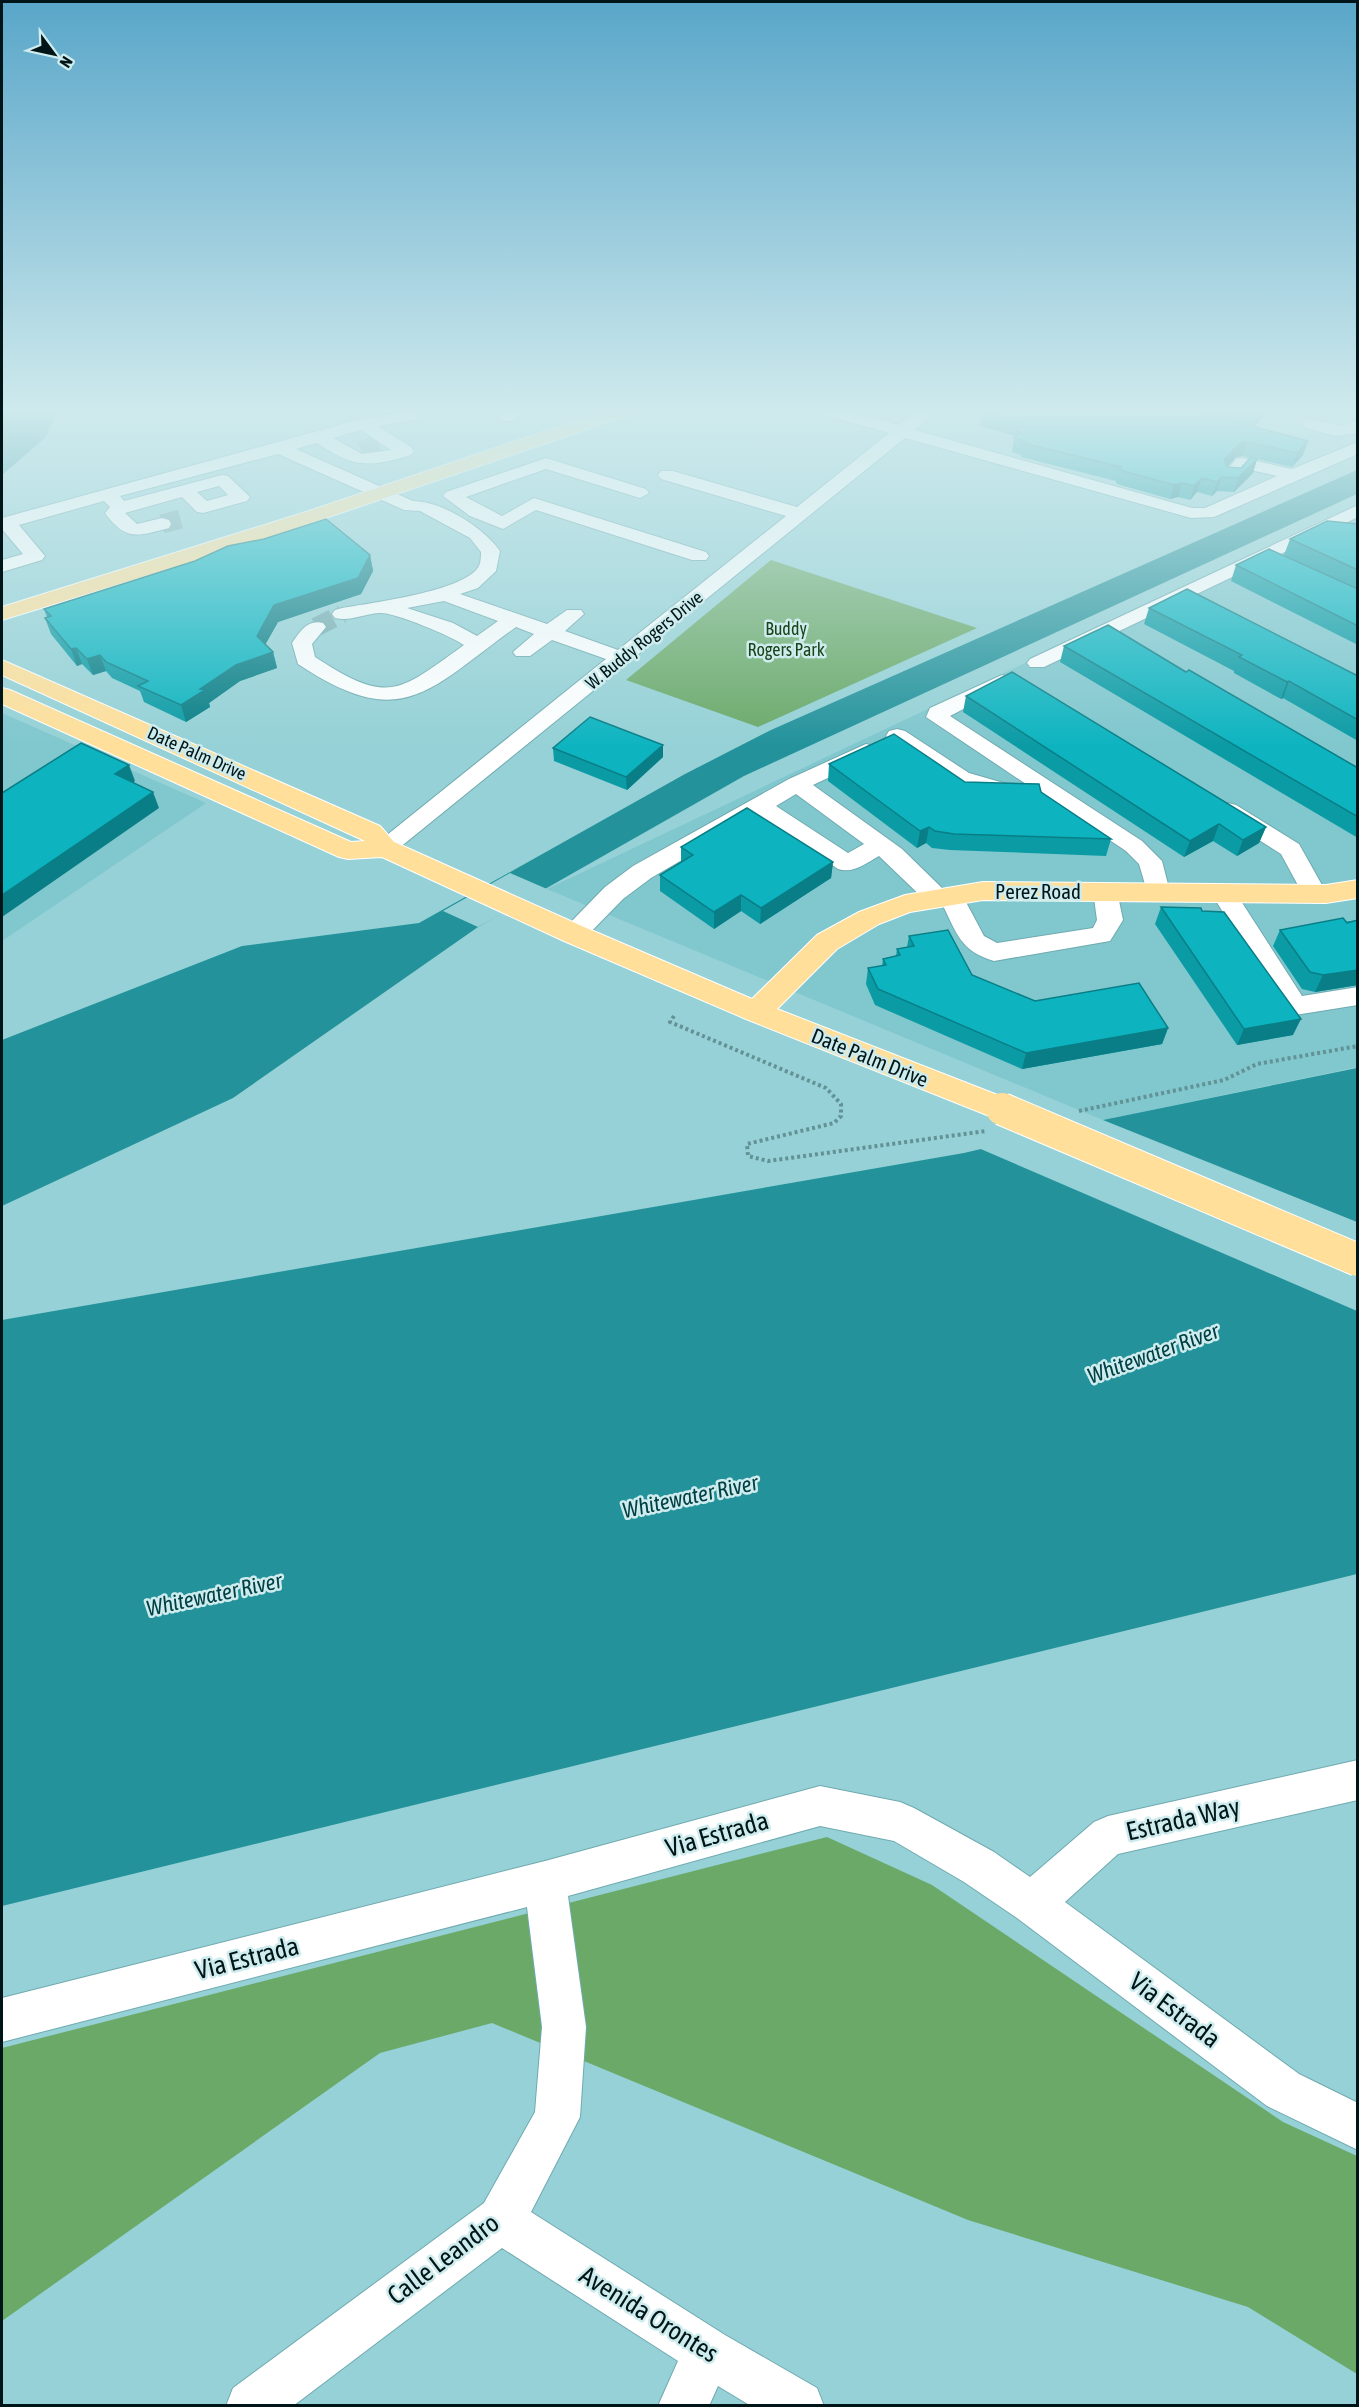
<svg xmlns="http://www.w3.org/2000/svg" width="1359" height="2407" viewBox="0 0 1359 2407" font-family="'Asap Condensed',sans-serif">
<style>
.built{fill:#80c7ce}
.green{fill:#6ba969}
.water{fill:#23929b}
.pier{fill:#95d1d6}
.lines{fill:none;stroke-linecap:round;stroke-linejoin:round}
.minor-tunnel{stroke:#77abb0;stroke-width:19;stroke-dasharray:19 9;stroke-linecap:butt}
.minor-casing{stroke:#6faab0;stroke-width:2}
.major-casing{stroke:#fff;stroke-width:2}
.path{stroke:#639296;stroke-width:4;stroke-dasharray:3 3;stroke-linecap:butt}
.minor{fill:#fff;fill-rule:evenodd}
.major{fill:#ffdf9a;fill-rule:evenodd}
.major-bridge-casing{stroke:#fff;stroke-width:34;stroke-linecap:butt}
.major-bridge{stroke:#ffdf9a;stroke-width:32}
.wall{fill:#0b9ba5;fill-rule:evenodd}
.shaded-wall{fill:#097e86}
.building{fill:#0db4c0;stroke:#097e86;stroke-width:1.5}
.labels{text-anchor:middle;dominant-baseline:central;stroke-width:5;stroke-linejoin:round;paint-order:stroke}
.far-park-label{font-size:18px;fill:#184518;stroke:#ceecee}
.far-street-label{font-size:18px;fill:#001517;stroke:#ceecee}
.street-label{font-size:21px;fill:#001517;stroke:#ceecee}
.water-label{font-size:22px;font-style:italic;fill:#004045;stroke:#ceecee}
.near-street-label{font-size:26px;fill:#001517;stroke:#ceecee}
</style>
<rect width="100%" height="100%" fill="#95d1d6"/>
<!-- built -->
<path class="built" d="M1357,506V1067L1103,1120L547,889Z
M2,713L206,803L2,941Z"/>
<!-- green -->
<path class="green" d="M771,560L977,628L758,727L626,680Z
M827,1837L932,1885L1283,2122L1357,2156V2374L1248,2307L968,2220L492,2023L380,2053L2,2321V2048Z"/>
<!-- water -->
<path class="water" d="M3,409H58L46,437L2,475Z
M1357,470V494L744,776L478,927L233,1098L2,1206V1040L242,946L419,923L685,774L771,730Z
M1357,1068V1574L2,1906V1320L964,1153L1103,1120Z"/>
<!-- pier -->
<path class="pier" d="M510,873L547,889L478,927L443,911Z
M1098,1118L1357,1222V1311L976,1147Z"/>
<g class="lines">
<!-- minor-tunnel -->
<path class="minor-tunnel" d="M361,451L385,443
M162,524L184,518
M316,627L342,614"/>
<!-- minor casing -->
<g class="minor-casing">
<path id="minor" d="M508,409H527L513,421H501L499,417Z
M814,409H841L899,425L920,409H938L915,430L1192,508H1205L1277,476L1246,469L1237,480H1225L1222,476L1236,459L1242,458L1292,469L1358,442V454L1214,517L1191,518L905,438L393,853L385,856L377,853L373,848L377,843L606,659L552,640L530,656H516L513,652L534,634L516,627C428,690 403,734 298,664L292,643C300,631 308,619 323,623L326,627L312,644L315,657C389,705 397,693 464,645C451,636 396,613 381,613C365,613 351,622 335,618L332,614L335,610L342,608C371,603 466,591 479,566C481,562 481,555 481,552L470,538L420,511L404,510L278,454L120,496L124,501L222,475L228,476L250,497L247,501L203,513L197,512L182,497L125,513L137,524L162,518L169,520L171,524L169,528C138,536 126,542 105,513L110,507L104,501L19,525L45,556L42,560L2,572V560L23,554L2,529V518L357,420L412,410L420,415L418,419L378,426L411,447L414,451L411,455C369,468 354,468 317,443L296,449L413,501C442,501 484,528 500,551L496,571L478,588L460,594L547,624L567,610H581L584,614L565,631L618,650L786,516L661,479L658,475L661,471H673L797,507L889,433L816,413ZM361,430L391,450L362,454L333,438ZM219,486L228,495L207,501L197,492ZM444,601L498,621L477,636L453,623L407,608Z
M1311,419L1342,426L1358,420V433L1336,436L1305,428L1303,424L1305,420Z
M546,458L646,489L649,493L640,498L546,469L466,497L502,516L534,498L706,552L709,556L706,560H692L536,510L503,529L470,516L443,496L446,492Z
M1358,505V517L1044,667H1030L1027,663L1030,659Z
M1002,675L1009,677L1013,681L1009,685L950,716L1142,841L1162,861L1170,892L1167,898L1158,900L1149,898L1139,864L1126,851L926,717L930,708Z
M897,729L905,731L969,773L1014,786L1018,791L1014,796L1006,798L953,783L889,741L886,736L889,731Z
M866,744L874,746L877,751L874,756L813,785L902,849L943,889H959L984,936L997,943L1093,928L1097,920L1093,891L1096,885L1105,883L1114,885L1117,891L1123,920L1110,941L994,961C960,951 957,933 942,904L928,903L879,856C866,863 854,874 838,869L759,815L651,878L623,899L583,940L574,943L565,940L561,934L565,928L605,887L633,866L789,779ZM796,794L864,844L848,853L776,806Z
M1228,803L1236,805L1299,844L1327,894L1324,900L1315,902L1306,900L1281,854L1220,815L1216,810L1220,805Z
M1223,885L1232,887L1302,996L1358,987V1005L1295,1015L1286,1013L1211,893L1214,887Z
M1358,1760V1800L1118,1854L1065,1902L1299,2074L1358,2103V2150L1267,2106L1017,1918L964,1882L894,1841L820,1826L568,1896L586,2027L580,2117L531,2212L725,2335L817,2388L824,2406H751L718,2386L709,2406H658L678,2361L502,2248L293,2406H226L233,2388L484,2203L535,2112L542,2027L527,1907L2,2042V1998L545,1861L820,1786L900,1802L914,1808L994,1852L1030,1877L1094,1822L1108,1816Z"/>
</g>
<!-- major casing -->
<g class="major-casing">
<path id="major" d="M611,409H638L635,413L246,545L2,620V607L309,511Z
M2,660L380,826L394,842L584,927L752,999L817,935L859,912L905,895L983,882L1326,885L1358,880V898L1326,903L983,900L910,912L879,924L837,949L777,1009L1013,1101L1018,1109L1013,1117L1002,1121L746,1019L564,941L382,857L348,859L339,857L2,704V688L10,690L351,842L365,841L2,675Z"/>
</g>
<!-- path -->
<path class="path" d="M674,1016L670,1022L826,1088L841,1104V1116L834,1123L747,1144L748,1156L768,1161L986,1131
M1079,1111L1224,1080L1257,1064L1358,1046"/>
<!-- minor -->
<use href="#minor" class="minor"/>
<!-- major -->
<use href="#major" class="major"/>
<!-- major-bridge casing -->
<g class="major-bridge-casing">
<path id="major-bridge" d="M1002,1109L1358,1260"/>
</g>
<!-- major-bridge -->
<use href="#major-bridge" class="major-bridge"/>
</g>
<!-- wall -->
<path class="wall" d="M982,409H1271L1253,427L1303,455L1292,467L1257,459L1253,473L1234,492L1217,491L1212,496L1197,492L1190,500L1178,497L1170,499L1120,485L1116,483V481L1021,457V455L1012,452L1014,438L1016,436L980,426ZM1242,456L1251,458L1241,468L1227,467L1236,457Z
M1358,524V645L1231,581L1236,565L1284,555L1290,539Z
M370,555L373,571L361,594L278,622L265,645L273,652L277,668L240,681L209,703L210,707L186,722L144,702L140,691L112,678L106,671L93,675L82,664L77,666L51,634L45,618L47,617L44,609L195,561Z
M1149,608L1358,676V741L1283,698L1281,699L1234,673V671L1144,624Z
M1064,646L1186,672L1358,768V838L1060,662Z
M966,696L1266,827L1259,843L1237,856L1213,841L1184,857L963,712Z
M553,748L663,757L627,790L554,761Z
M829,764L1041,792L1111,839L1106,856L950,850L932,848L926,843L917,848L828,781Z
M681,847L833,862L831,878L760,924L741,911L714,929L660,891V875L681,862Z
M1161,907L1202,911L1293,1035L1237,1045L1155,924Z
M1358,920V985L1315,992L1302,989L1273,946L1280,930Z
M909,936L972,975L1035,1001L1168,1028L1162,1044L1022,1069L875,1005L866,984L868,968L882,966L883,959L896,956L897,949L907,947Z"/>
<!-- shaded-wall -->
<path class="shaded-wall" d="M1261,409H1271L1253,427L1258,413Z
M1308,441L1303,455L1292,467L1297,453Z
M1247,442L1242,456L1236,457L1220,475L1224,460L1240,443Z
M1257,459L1253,473L1234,492L1238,478Z
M1222,477L1217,491L1212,496L1217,482Z
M1202,478L1197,492L1190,500L1194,486Z
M1182,483L1178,497L1170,499L1174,485Z
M370,555L373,571L361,594L278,622L261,652L257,636L274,605Z
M76,648L82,664L77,666L71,649Z
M273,652L277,668L240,681L209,703L210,707L186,722L181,705L200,689L236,665Z
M100,655L106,671L93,675L87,659Z
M1289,681L1283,698L1281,699L1287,682Z
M663,745V757L627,790L626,777Z
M129,765L135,781L122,791L115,774Z
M153,792L159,808L2,917V895Z
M1219,824L1213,841L1184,857L1190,841Z
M929,827L926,843L917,848L920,831Z
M1266,827L1259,843L1237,856L1243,840Z
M833,862L831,878L760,924L761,908Z
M741,895V911L714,929V912Z
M1358,970V985L1315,992L1323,975Z
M1301,1019L1293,1035L1237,1045L1244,1029Z
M1168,1028L1162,1044L1022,1069L1026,1053Z"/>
<!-- building -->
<path class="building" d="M986,409H1186L1308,441L1297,453L1247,442L1240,443L1224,460L1227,467L1241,468L1251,457L1257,459L1238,478L1222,477L1217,482L1202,478L1194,486L1182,483L1174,485L1123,471L1119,469L1121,467L1023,443L1025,441L1014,438L1021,432L1017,431L1025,424L982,412Z
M1244,409H1261L1258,413Z
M326,519L370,555L358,578L274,605L257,636L273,652L236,665L200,689L205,690L181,705L138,686L148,681L106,662L100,655L87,659L76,648L71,649L45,618L51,616L44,609L195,561L228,546L264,539Z
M1327,521L1358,524V570L1290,539Z
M1269,549L1358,589V626L1236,565Z
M1187,589L1358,676V720L1289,681L1287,682L1239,657L1242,655L1149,608Z
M1108,625L1186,672L1189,670L1358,768V817L1064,646Z
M1012,672L1266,827L1243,840L1219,824L1190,841L966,696Z
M590,717L663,745L626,777L553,748Z
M894,734L965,782L1039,784L1041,792L1111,839L954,834L935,831L929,827L920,831L829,764Z
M81,743L129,765L115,774L153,792L2,895V793Z
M747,808L833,862L761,908L741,895L714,912L660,875L693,855L681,847Z
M1161,907L1201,908L1202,911L1224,912L1301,1019L1244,1029Z
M1343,918L1347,923L1358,920V970L1323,975L1310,972L1280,930Z
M948,930L972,975L1035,1001L1139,983L1168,1028L1026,1053L878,989L868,968L886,965L883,959L900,955L897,949L914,946L909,936Z"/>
<!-- sky -->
<linearGradient id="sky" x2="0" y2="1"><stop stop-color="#59a6c9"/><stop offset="0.55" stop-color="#cfeaed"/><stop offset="1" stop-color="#cfeaed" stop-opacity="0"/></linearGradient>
<rect width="1359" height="746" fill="url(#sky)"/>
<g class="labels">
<!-- far-park labels -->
<g class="far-park-label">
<text x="786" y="628">Buddy<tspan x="786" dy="21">Rogers Park</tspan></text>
</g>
<!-- far-street labels -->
<g class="far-street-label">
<text transform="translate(644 640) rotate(-39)">W. Buddy Rogers Drive</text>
<text transform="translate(197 753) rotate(24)">Date Palm Drive</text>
</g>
<!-- street labels -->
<g class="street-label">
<text x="1038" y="891">Perez Road</text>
<text transform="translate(870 1057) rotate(22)">Date Palm Drive</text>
</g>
<!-- water labels -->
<g class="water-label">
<text transform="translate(1153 1353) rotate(-20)">Whitewater River</text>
<text transform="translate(690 1496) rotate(-12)">Whitewater River</text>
<text transform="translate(214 1594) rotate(-12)">Whitewater River</text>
</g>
<!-- near-street labels -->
<g class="near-street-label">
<text transform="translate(1183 1819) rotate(-13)">Estrada Way</text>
<text transform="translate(717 1834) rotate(-16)">Via Estrada</text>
<text transform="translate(247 1958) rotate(-14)">Via Estrada</text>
<text transform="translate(1175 2010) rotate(37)">Via Estrada</text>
<text transform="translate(443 2259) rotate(-37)">Calle Leandro</text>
<text transform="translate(649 2314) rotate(32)">Avenida Orontes</text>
</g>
</g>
<!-- border -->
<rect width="1359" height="2407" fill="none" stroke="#001517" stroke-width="6"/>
<!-- north arrow -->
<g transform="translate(54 54) rotate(123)" stroke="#ceecee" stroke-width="4.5" paint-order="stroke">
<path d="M0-4.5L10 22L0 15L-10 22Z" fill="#001517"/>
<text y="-9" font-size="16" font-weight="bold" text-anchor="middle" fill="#001517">N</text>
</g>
</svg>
